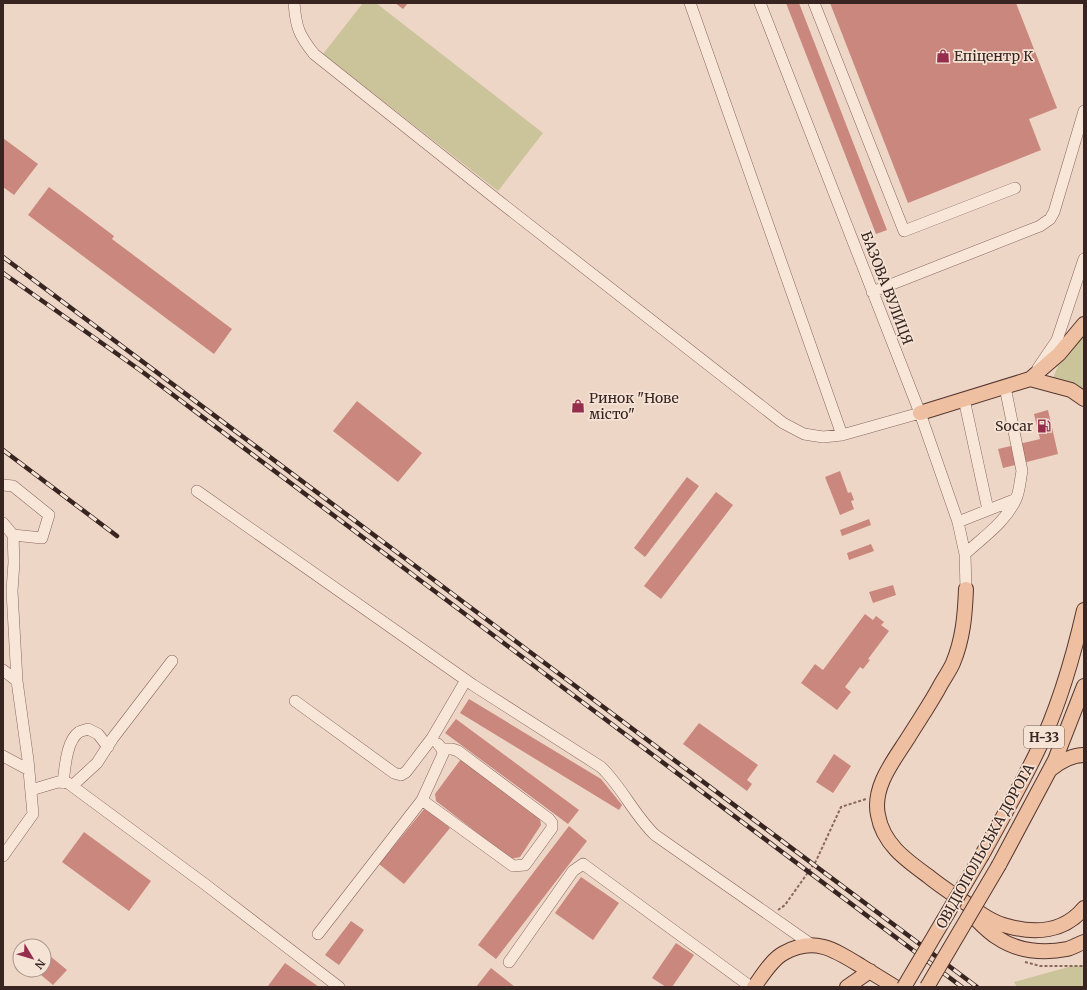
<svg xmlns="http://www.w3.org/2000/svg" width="1087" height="990" viewBox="0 0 1087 990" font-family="Merriweather,serif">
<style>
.green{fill:#cbc39a}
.building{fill:#ca877d}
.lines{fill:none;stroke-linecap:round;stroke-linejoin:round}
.minor-casing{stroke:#88675c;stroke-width:12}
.major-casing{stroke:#563730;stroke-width:16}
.path{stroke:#88675c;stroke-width:2;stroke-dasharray:3 2;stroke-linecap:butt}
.minor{stroke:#f8e6d9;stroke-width:11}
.major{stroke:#eebfa0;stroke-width:14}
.rail-casing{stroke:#382420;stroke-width:4.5}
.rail{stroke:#f5e3d5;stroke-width:3;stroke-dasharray:9;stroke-linecap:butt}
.major-bridge-casing{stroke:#563730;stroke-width:16;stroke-linecap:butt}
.major-bridge{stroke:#eebfa0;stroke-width:14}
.labels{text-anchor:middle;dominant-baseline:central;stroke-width:3.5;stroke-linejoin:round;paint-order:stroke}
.shield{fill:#f5e3d5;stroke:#715d56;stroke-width:1}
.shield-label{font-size:13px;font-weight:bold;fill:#382420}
.poi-label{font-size:14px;fill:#382420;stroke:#f5e3d5;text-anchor:start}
.street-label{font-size:14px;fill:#382420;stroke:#f5e3d5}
</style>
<rect width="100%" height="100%" fill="#edd6c6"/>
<!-- green -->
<path class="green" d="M363,3H376L543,133L498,191L323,54Z
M1084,332V395L1057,382L1053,378L1058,366Z
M1072,966H1084V987H1017L1014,982Z"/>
<!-- building -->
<path class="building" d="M395,3H408L403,9Z
M786,3H799L887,230L876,234Z
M830,3H1016L1057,108L1029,119L1041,150L908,203Z
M3,138L38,164L14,195L3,187Z
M49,187L114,236L112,239L232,329L214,354L28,215Z
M357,401L422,453L398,482L333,431Z
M1048,410L1058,454L1003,468L998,449L1040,439L1034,414Z
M840,471L848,493L851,492L854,500L851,501L854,509L840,515L825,477Z
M687,477L699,486L645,557L634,548Z
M716,492L733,505L661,599L644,586Z
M869,519L871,525L842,536L840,530Z
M871,544L874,551L849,560L847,553Z
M893,585L896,595L873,603L869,592Z
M865,614L873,620L876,616L884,622L881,625L889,631L868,659L870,660L863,669L860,667L845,687L851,692L837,710L801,683L815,664L823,670Z
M469,699L601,779L622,805L619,810L460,713Z
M456,719L579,810L568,824L445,733Z
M699,723L758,765L747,780L752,784L747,791L683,744Z
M834,754L851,766L833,793L816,782Z
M461,759L540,818L541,825L520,857L511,859L436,801L435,794Z
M425,808L450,828L404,884L379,864Z
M569,826L587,841L496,959L478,945Z
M84,832L151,881L129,911L62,862Z
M581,877L619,903L593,940L555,913Z
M351,921L364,930L339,965L325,955Z
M32,941L38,946H28Z
M676,943L694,955L672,987H666L652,978Z
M44,951L67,970L53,985L35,970H44Z
M285,963L319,987H270L268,986Z
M491,968L515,987H476Z"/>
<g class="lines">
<!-- minor casing -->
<g class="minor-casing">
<path id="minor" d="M294,3C296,28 299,35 314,54L500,202L783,423L804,434L823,437L842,435L920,413
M690,3L842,435
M760,3L920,413L958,522L965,554L966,589
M814,3L904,231L1015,188
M872,292L1040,226L1050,219L1054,212L1084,111
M1038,368L1057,340L1084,259
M964,399L988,510
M3,485L13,486L49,515L42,538L13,535L14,562L12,591L17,681L3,670
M197,491L473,685L601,767C622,787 634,815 655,835L812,945
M958,522L1016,499
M3,523L13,535
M965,554C982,538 1006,522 1016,499C1020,490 1020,480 1022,471L1005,387
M295,701L394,773L401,775L406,772L432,738L466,680
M3,756L29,770
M63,783C65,769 66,741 79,732C81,731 85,730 88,729L98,734L108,747
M72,786L97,763L113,738L172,661
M31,790L58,782L68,783L206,885L339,987
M422,800L513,866L525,865L552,828V823L549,819L458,751L452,749H442
M3,856L33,814L28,760L17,681
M318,934L422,800L443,754L442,749L438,744
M509,962L573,871L583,864L751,987"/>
</g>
<!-- major casing -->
<g class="major-casing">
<path id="major" d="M1030,379L1071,390L1084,399
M920,413L1030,379L1059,354L1084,324
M966,589C965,615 963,639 953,663C950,670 945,677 941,684C931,703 919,720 908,738C894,760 872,787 878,815C883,844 906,860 928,876C939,885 951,893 963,901C976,910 990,922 1007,926C1035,934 1064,932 1084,908
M1051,769C1061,761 1071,755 1084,755
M982,855C1001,821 1020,787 1037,752C1059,707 1073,658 1084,610
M999,865L1055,760L1084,686
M972,915C980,923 988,932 998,938C1017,951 1043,954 1067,949C1072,948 1078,944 1084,942
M754,987C762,976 772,959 784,953C814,936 835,950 861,966C872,973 884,980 895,987
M847,987L870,971"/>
</g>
<!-- path -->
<path class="path" d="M778,910L785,905L816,861L841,807L866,799
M1025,962L1040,966H1084"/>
<!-- minor -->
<use href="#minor" class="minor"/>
<!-- major -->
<use href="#major" class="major"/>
<!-- rail casing -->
<g class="rail-casing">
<path id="rail" d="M3,257L977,987
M3,273L144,373L962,987
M3,450L117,536"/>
</g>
<!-- rail -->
<use href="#rail" class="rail"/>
<!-- major-bridge casing -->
<g class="major-bridge-casing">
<path id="major-bridge" d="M904,987L982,855
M927,987L999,865"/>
</g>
<!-- major-bridge -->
<use href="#major-bridge" class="major-bridge"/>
</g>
<!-- icons -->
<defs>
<g id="shop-bare" transform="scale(1.08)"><path d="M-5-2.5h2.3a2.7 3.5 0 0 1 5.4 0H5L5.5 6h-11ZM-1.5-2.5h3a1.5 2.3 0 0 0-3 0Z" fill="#952e4c" stroke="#f5e3d5" stroke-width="2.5" paint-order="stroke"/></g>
<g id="fuel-bare" transform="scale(1.08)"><path d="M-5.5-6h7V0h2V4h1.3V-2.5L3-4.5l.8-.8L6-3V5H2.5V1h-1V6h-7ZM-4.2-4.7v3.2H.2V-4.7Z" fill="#952e4c" stroke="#f5e3d5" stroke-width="2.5" paint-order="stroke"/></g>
</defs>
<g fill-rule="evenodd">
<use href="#shop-bare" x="943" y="56"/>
<use href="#shop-bare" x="578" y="406"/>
<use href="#fuel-bare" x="1044" y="426"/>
</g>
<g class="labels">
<!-- shield labels -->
<rect class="shield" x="1024" y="726" width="40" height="22" rx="3"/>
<g class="shield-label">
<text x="1044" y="737">Н-33</text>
</g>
<!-- poi labels -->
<g class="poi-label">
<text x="954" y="56">Епіцентр К</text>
<text x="589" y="398">Ринок "Нове<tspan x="589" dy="16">місто"</tspan></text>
<text x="1033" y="426" text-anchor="end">Socar</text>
</g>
<!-- street labels -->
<g class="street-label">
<text transform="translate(887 288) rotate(69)">БАЗОВА ВУЛИЦЯ</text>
<text transform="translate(985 846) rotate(-61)">ОВІДІОПОЛЬСЬКА ДОРОГА</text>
</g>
</g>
<!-- border -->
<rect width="1087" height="990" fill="none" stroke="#382420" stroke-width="8"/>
<!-- north arrow -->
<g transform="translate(32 958) rotate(128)"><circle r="19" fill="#f5e3d5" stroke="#a9978d"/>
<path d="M0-3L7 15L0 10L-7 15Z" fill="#952e4c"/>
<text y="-6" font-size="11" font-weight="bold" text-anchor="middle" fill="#382420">N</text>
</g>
</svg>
